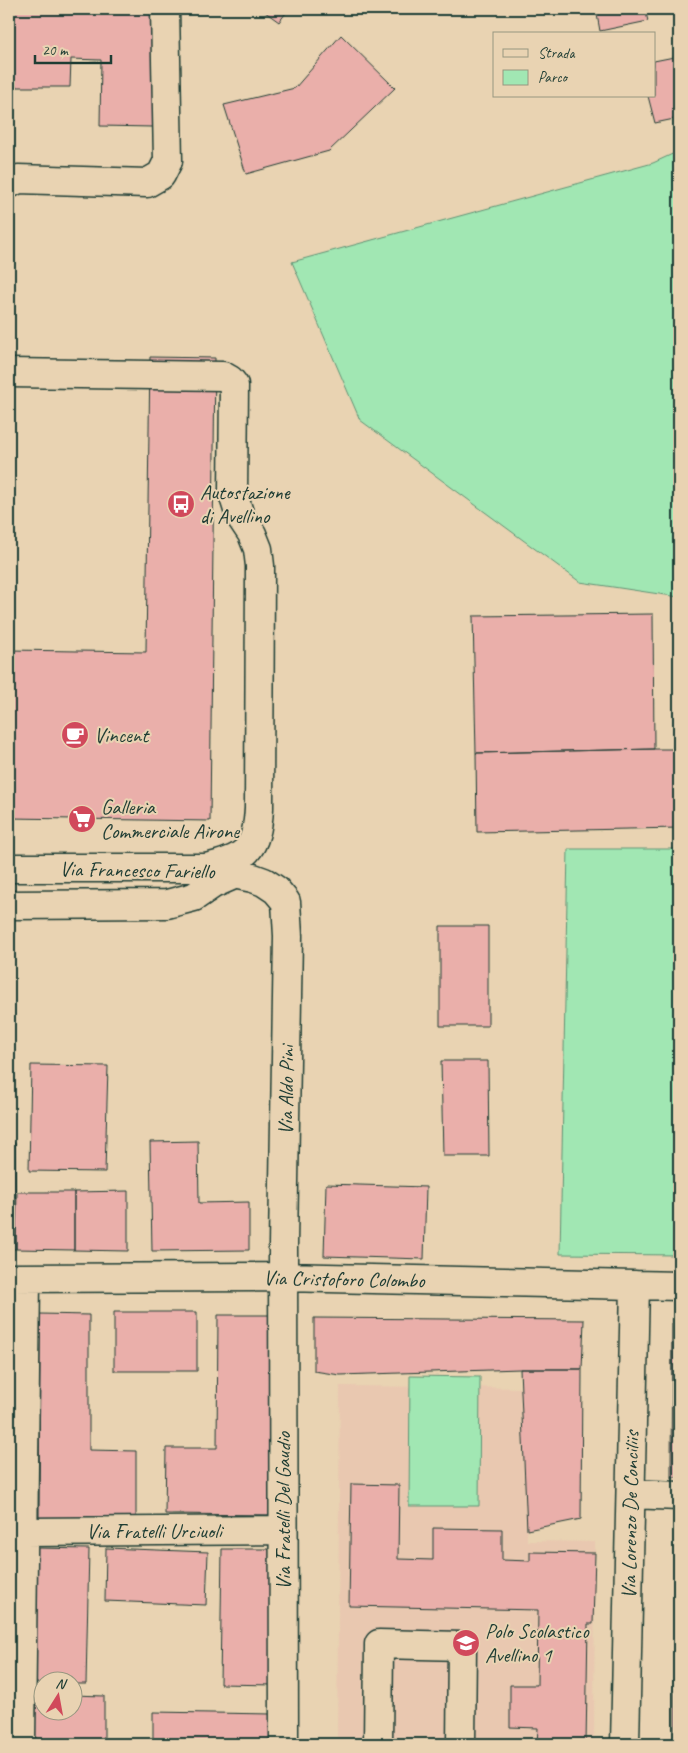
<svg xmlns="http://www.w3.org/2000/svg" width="688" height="1753" viewBox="0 0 688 1753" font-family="Caveat,sans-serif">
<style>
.built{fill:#e9c8b0}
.green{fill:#a1e7b3;stroke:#609274}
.building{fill:#eaafaa;stroke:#1f3d34}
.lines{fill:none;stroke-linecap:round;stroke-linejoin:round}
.minor-casing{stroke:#1f3d34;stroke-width:31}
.minor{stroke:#e9d3b2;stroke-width:28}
.labels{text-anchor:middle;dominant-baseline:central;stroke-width:4;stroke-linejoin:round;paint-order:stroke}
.poi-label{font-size:21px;fill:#1f3d34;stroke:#e9d3b2;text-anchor:start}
.street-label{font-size:21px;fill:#1f3d34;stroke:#e9d3b2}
</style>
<rect width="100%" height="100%" fill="#e9d3b2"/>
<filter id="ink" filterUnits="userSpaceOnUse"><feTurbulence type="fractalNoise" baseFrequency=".02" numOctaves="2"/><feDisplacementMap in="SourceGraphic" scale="10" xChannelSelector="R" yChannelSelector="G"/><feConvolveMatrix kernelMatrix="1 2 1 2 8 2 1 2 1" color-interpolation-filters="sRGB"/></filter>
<g filter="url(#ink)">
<!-- built -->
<path class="built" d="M340,1386L528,1388L527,1541L595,1542L594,1744H337Z"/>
<!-- green -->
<path class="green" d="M679,151V597L580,582L360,420L292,262L653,163Z
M568,849H679V1255L560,1254Z
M410,1376L480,1377L479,1506H409Z"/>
<!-- building -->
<path class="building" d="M9,9H155L153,127L100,126L101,60L71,59L70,87H9Z
M261,9H289L279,22Z
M596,9H645L648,21L600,31Z
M341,35L395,88L329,151L246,174L224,105L295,88Z
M679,56V118L655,123L648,96H654V61Z
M150,357L215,358L210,821L9,818V650L146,652Z
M653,614L654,749L476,753L473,616Z
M654,749H679V828L477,832L476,753Z
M440,926H488V1026H440Z
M441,1061H488L489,1156H443Z
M31,1065L108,1066L105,1172L29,1171Z
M198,1141L199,1203L249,1202V1250L152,1251L150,1142Z
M9,1143H15L16,1249H9Z
M326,1184L426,1187L424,1259L324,1256Z
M128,1191V1251L74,1250V1192Z
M17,1192H74V1250L16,1249Z
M114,1312H197V1371H114Z
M40,1314L89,1315V1450L136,1451V1521H39Z
M218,1315H276L274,1515L165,1514L166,1448H217Z
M9,1317H11L14,1400H9Z
M314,1318L584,1320L582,1369H520L340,1375L314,1371Z
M672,1318H679V1477H671Z
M520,1369H582L581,1519L527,1530Z
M351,1484L399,1485L398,1559L433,1560V1528L502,1529V1560L530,1561V1552L595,1553L593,1624H588L586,1744H537L538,1728L510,1727V1685H537L538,1610L349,1606Z
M675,1527H679V1744H675Z
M37,1548L89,1549L86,1684H72V1680H42V1683H34Z
M106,1548L208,1552L206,1605L105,1601Z
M222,1549H276L274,1685L220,1684Z
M36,1695H42V1710H72V1695L104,1696V1744H35Z
M153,1712L271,1714V1744H153Z"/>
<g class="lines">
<!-- minor casing -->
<g class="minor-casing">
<path id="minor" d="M9,184L18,179L147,183L161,175L168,161L165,9
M9,373L223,376L230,380L234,385L233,494L240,516L252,534L258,549L260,566L259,808C257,850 246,859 206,868
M9,868H204L253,878L264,882L276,890L286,902L288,936L283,1245L284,1744
M9,905L167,904L194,897L213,884L236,874
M9,1278L283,1277L679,1286
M631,1494L679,1496
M24,1532L283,1530
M21,1744L26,1278
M378,1744L379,1644L462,1646L461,1744
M625,1744L635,1285"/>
</g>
<!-- minor -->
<use href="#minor" class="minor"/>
</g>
</g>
<!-- icons -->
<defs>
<g id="bus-disc" transform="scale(1.4375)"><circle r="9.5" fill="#d1495b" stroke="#e9d3b2"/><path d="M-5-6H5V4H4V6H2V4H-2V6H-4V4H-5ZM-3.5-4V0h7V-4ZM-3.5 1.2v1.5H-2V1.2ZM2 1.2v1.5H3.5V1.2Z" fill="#fff"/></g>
<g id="cafe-disc" transform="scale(1.4375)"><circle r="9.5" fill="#d1495b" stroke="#e9d3b2"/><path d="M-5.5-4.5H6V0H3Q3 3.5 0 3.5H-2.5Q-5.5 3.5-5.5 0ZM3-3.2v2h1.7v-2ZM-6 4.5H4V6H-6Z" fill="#fff"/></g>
<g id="supermarket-disc" transform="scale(1.4375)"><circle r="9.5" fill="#d1495b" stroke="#e9d3b2"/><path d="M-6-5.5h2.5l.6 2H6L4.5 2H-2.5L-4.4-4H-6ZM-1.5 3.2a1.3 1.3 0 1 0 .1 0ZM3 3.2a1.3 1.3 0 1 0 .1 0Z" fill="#fff"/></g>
<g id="school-disc" transform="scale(1.4375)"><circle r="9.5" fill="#d1495b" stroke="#e9d3b2"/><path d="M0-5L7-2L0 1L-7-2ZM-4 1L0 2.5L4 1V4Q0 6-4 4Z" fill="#fff"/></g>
</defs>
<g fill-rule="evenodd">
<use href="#bus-disc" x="181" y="504"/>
<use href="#cafe-disc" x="75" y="735"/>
<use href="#supermarket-disc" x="82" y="819"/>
<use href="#school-disc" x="466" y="1643"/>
</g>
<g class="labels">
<!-- poi labels -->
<g class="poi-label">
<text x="200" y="492">Autostazione<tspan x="200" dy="24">di Avellino</tspan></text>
<text x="94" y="735">Vincent</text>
<text x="101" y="807">Galleria<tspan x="101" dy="24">Commerciale Airone</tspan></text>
<text x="485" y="1631">Polo Scolastico<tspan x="485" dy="24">Avellino 1</tspan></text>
</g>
<!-- street labels -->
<g class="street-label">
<text transform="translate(137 870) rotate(1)">Via Francesco Fariello</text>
<text transform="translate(286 1090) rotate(-89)">Via Aldo Pini</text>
<text transform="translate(344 1279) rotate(1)">Via Cristoforo Colombo</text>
<text transform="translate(283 1511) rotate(-90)">Via Fratelli Del Gaudio</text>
<text transform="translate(630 1515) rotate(-89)">Via Lorenzo De Conciliis</text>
<text x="154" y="1531">Via Fratelli Urciuoli</text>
</g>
</g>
<!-- margin -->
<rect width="688" height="1753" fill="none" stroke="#e9d3b2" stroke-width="30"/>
<rect x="15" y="15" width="658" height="1723" fill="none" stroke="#1f3d34" stroke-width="2" filter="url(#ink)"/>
<!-- legend -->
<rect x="493" y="32" width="162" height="65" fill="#e9d3b2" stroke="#989780"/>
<rect x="503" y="49" width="25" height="8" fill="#e9d3b2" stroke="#989780"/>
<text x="538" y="58" font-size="15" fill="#1f3d34">Strada</text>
<rect x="503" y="70" width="25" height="15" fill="#a1e7b3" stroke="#989780"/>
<text x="538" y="82" font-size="15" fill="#1f3d34">Parco</text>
<!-- north arrow -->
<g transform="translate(58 1696) rotate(11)"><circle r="24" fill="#e9d3b2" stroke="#989780"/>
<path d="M0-4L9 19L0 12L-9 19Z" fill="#d1495b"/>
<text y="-8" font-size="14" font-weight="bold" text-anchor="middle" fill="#1f3d34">N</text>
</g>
<!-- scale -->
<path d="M35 55v8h76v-8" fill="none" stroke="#1f3d34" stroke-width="2.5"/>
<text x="42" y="55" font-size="15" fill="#1f3d34" stroke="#e9d3b2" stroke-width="4" paint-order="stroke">20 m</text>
</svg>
